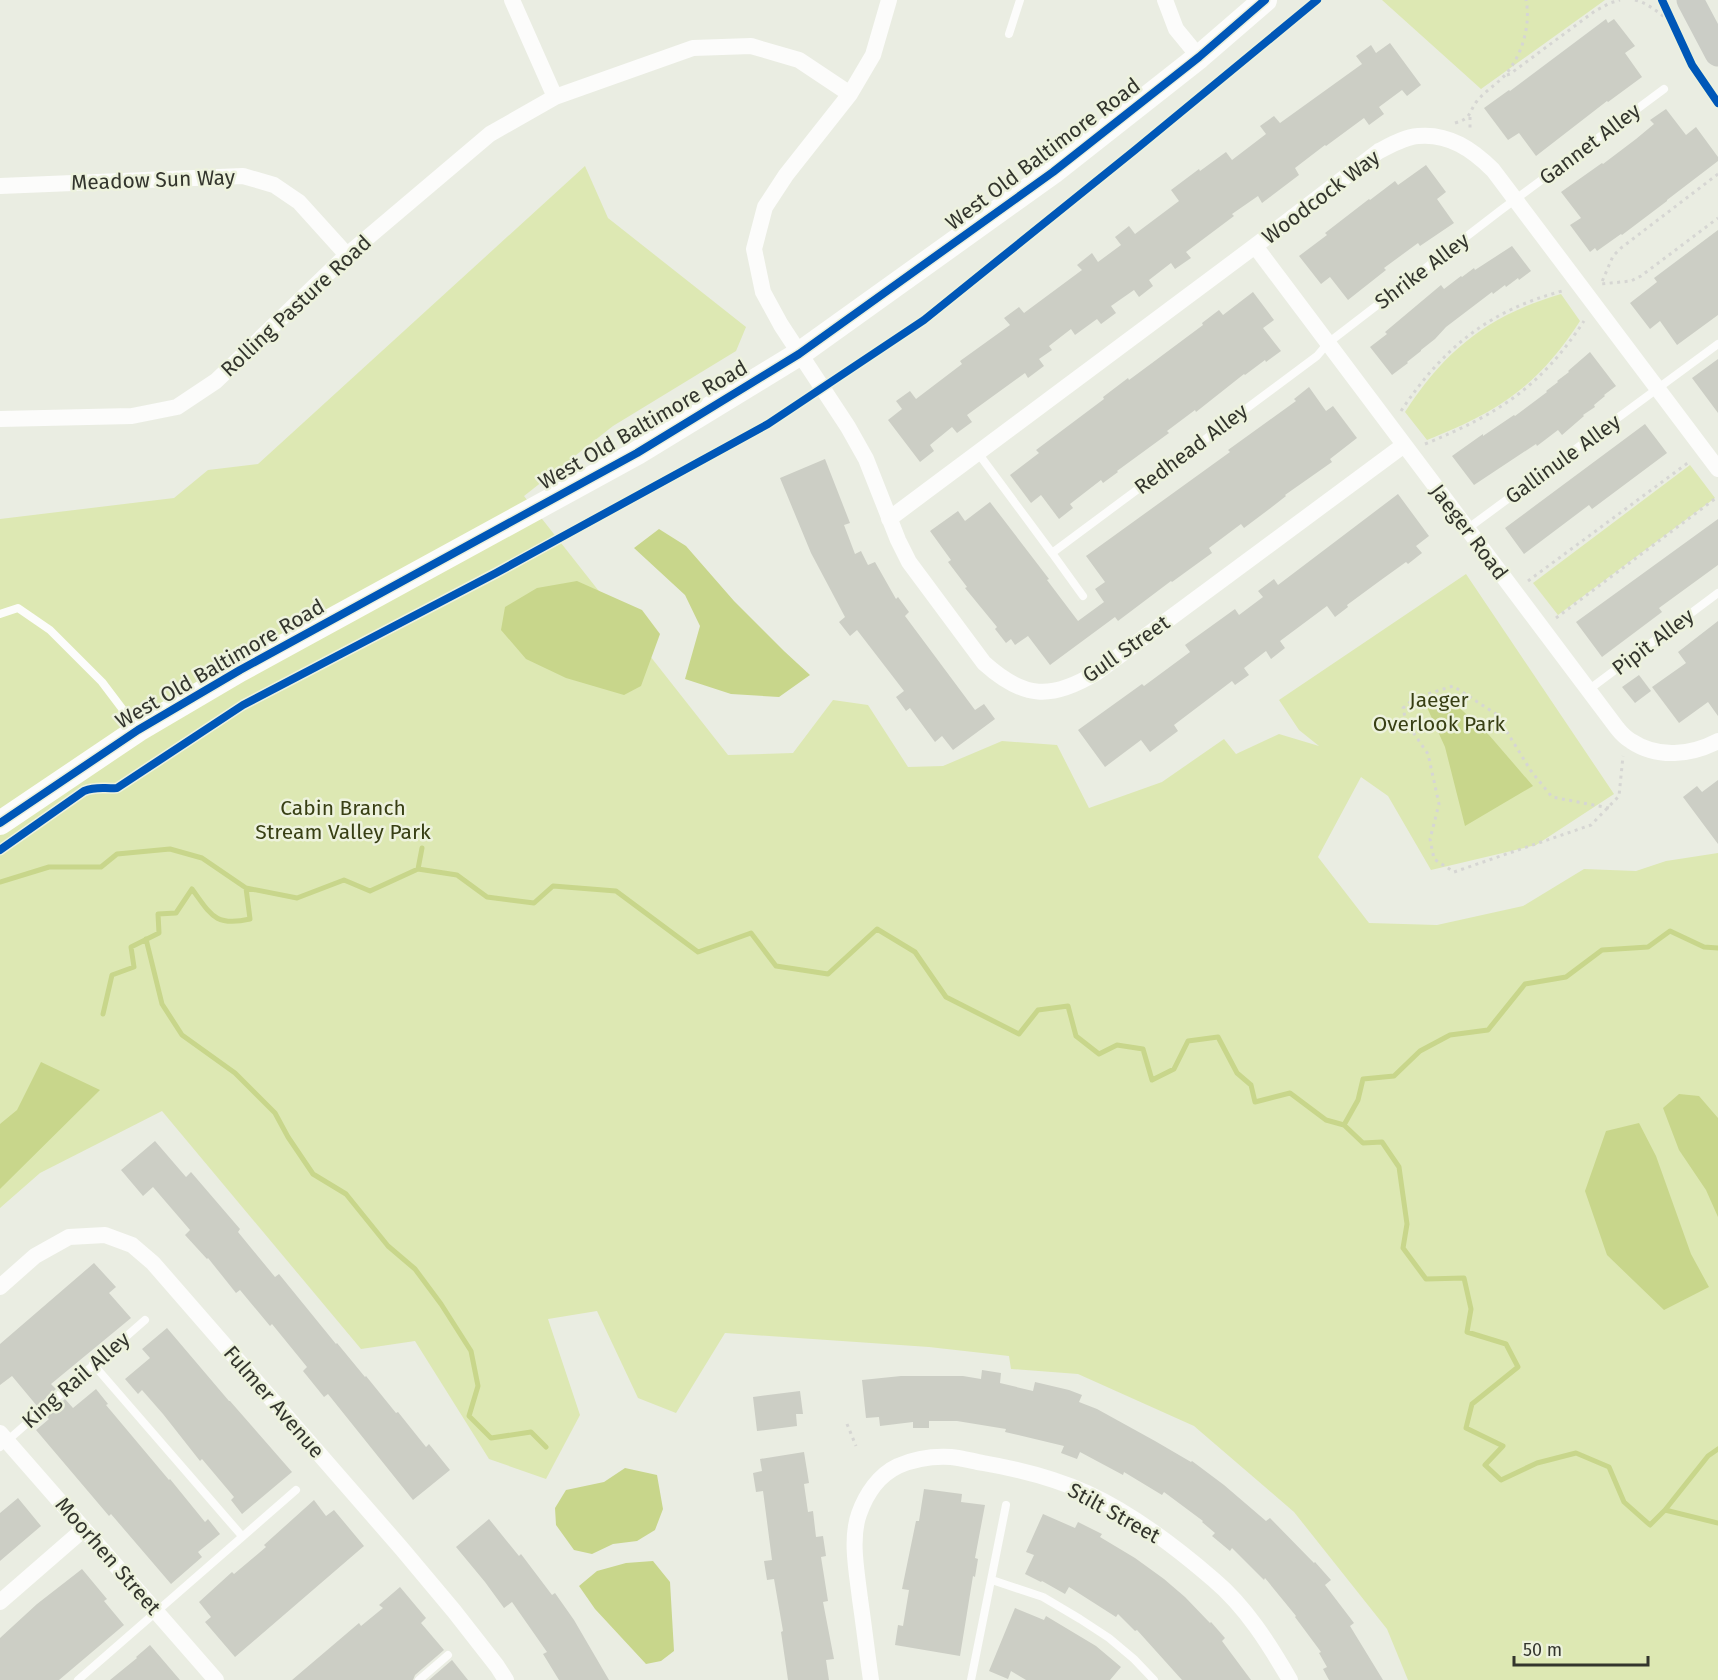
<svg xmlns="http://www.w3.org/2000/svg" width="1718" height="1680" viewBox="0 0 1718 1680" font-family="'Fira Sans',sans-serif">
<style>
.green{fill:#dde8b3}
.water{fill:#c8d68b}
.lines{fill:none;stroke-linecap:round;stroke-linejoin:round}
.stream{stroke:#c8d68b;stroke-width:5}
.building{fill:#cccec5}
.path{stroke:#d6d6d3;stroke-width:3;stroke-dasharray:3 4.5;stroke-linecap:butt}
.lane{stroke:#fcfcfb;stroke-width:8}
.street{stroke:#fcfcfb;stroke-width:16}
.secondary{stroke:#fcfcfb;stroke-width:24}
.primary{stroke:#cbcdc6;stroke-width:27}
.cycleway-casing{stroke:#edf2dd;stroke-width:11}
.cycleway{stroke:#0057b8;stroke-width:8}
.labels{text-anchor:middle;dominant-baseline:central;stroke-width:5;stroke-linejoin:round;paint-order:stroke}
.street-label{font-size:21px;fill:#33352d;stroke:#edf2dd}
.park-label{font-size:21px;fill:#383f14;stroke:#edf2dd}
</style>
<rect width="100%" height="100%" fill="#eaede2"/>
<!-- green -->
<path class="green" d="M1382,0H1605L1481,89Z
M585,166L608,218L746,327L736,351L613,426L524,496L728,755L793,753L833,700L868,705L908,767L943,766L1002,741L1057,745L1089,808L1162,782L1224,739L1236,754L1279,734L1319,746L1299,730L1279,700L1466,574L1614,794L1536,845L1431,870L1388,796L1361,777L1318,857L1369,923L1437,925L1523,906L1584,869L1636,871L1666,861L1718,853V1680H1408L1387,1629L1294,1512L1194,1426L1078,1374L1011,1369L1009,1356L929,1347L725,1333L676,1413L638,1398L597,1311L548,1319L580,1415L546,1479L489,1459L415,1341L361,1349L162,1111L40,1173L0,1208V519L174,498L208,470L258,464Z
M1561,294L1580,321C1538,386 1498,412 1427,440L1405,412C1446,349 1489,315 1561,294Z
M1690,465L1715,498L1558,615L1533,583Z"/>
<!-- water -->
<path class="water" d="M659,529L686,546L734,601L784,651L810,675L779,697L731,694L685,679L700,626L685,595L634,548Z
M577,581L642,610L660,634L641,686L624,695L566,678L526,659L501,630L505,607L537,588Z
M1451,700L1489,735L1533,786L1465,826L1445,747L1425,703Z
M41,1062L100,1090L0,1189V1124L17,1110Z
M1679,1094L1699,1096L1718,1118V1217L1706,1190L1679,1150L1663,1108Z
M1639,1123L1656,1156L1691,1254L1709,1287L1664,1310L1607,1255L1585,1191L1606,1131Z
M625,1468L657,1475L663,1509L655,1530L637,1541L613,1544L592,1554L574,1550L556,1525L555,1508L566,1490L604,1482Z
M653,1561L670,1582L674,1651L661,1661L646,1664L595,1609L579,1586L597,1571L626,1563Z"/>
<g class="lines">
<!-- stream -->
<path class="stream" d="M418,869L422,848
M0,882L49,867H101L117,854L170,849L202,858L246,888L297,898L344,880L370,891L418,869L457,875L487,897L534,903L553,886L616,891L698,952L751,933L776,966L828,974L877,929L915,952L946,997L1019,1034L1038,1010L1068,1006L1076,1036L1099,1054L1117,1045L1143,1049L1152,1080L1174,1069L1188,1041L1218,1037L1237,1073L1251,1085L1255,1102L1290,1093L1326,1120L1344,1125L1358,1100L1363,1079L1394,1076L1420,1051L1450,1035L1488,1030L1525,984L1566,977L1602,950L1648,947L1670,931L1704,947L1718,948
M146,939L162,1004L182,1035L235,1073L275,1113L288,1137L313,1174L346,1194L388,1246L415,1269L441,1304L471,1351L478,1386L469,1416L491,1438L531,1432L546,1447
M103,1014L112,975L134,967L131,947L159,933L158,914L176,913L192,889C211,915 215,927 250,919L246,888
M1344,1125L1363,1143L1382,1142L1399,1167L1407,1224L1403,1248L1426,1279L1464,1278L1471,1309L1467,1332L1506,1344L1518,1367L1472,1404L1466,1428L1503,1446L1485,1465L1501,1480L1537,1463L1576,1453L1609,1467L1624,1502L1650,1525L1665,1510L1718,1523
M1665,1510L1708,1456L1718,1449"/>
</g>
<!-- building -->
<path class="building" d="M1606,19L1608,23L1614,19L1635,46L1625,53L1642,77L1608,102L1607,101L1536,156L1519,133L1508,140L1484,108L1509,90L1510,91Z
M1390,43L1421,85L1407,96L1402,90L1379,107L1384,114L1369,125L1364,118L1326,146L1325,145L1295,168L1299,175L1262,203L1258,196L1232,214L1234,216L1186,252L1191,258L1175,269L1171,263L1149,280L1153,286L1139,297L1134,290L1111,306L1116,313L1101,324L1097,319L1075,335L1071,329L1049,346L1052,350L1039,359L1044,366L1028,378L1025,373L967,415L972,422L957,433L952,427L930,445L934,451L920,462L888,420L902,409L896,401L910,391L916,399L962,364L960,361L1010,325L1004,318L1019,307L1024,313L1082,270L1077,265L1092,253L1098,262L1121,245L1115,237L1129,226L1135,234L1179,201L1171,190L1199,169L1200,171L1226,152L1232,160L1266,134L1260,126L1274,116L1280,123L1362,64L1356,56L1371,45L1376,53Z
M1666,109L1686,135L1696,127L1718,157V161L1667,200V201L1622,235L1621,234L1597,251L1595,248L1590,252L1570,225L1581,218L1561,192L1602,163L1603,164L1636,139L1654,124L1650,120Z
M1426,165L1446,192L1437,199L1454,223L1420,246L1418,243L1384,268L1386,270L1348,300L1330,277L1321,284L1299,256L1327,235L1325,233L1369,199L1370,200L1395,181L1398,185Z
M1718,230V315L1677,345L1660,321L1650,329L1630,303L1657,282L1654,278Z
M1512,246L1531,271L1519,280L1518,278L1506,287L1505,285L1493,294L1492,292L1446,327L1435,339L1421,350V351L1407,362L1408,363L1392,375L1370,347L1387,334L1385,332L1441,285L1444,289L1461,276L1462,277L1474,268L1475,270Z
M1253,292L1274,320L1263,328L1281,351L1266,362L1265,360L1245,375L1244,374L1196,412L1195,410L1167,431L1169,433L1117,471L1118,472L1103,483L1101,480L1070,504L1073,508L1059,519L1041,495L1031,503L1010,475L1039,453L1036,450L1104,399L1103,397L1128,378L1129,380L1152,363L1203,325L1202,323L1219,310L1223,315Z
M1590,352L1616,386L1604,395L1605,396L1594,405L1595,407L1583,415L1584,416L1562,435L1558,430L1537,446L1536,444L1474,485L1452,456L1483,434V436L1514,415L1515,416L1547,392L1546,391L1558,382L1557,381L1569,372L1568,371Z
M1718,359V413L1692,378Z
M1309,387L1326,411L1333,406L1357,438L1330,459L1332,462L1285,495L1286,496L1268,510L1244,528L1241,524L1209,548L1212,553L1194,566L1172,582L1171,581L1118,621L1115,617L1050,665L1028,636L1015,645L1011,639L1006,643L995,629L997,627L965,588L967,587L948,562L951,560L930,531L958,511L965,521L990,502L1049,579L1047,580L1078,621L1104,602L1095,589L1105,582L1086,556L1230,452L1228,450L1296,401L1294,399Z
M1645,424L1667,453L1592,509L1589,505L1524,554L1505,528Z
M825,459L850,523L844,525L855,554L861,551L868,565L875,562L896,599L898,597L909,612L905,616L975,710L984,704L995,719L953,750L942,736L935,742L910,708L906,711L896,697L904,691L857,630L850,636L839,622L845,617L811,553L780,478Z
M1398,494L1429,536L1416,546L1422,553L1408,564L1406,562L1381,580L1347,605L1348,607L1335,617L1327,606L1280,641L1285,648L1271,659L1266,651L1244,668L1249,675L1235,685L1232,681L1174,725L1178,731L1150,752L1141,740L1105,767L1078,730L1142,684L1144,686L1190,652L1185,645L1235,609L1239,615L1263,597L1258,591L1274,579L1278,585Z
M1718,519V565L1659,608L1662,612L1602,657L1576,622Z
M1718,621V716L1708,702L1679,723L1652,687L1686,663L1678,652Z
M1639,675L1651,691L1635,703L1622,687Z
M1718,780V844L1683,797L1697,786L1702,792Z
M155,1141L186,1177L191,1172L240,1229L238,1232L275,1277L279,1274L336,1344L337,1343L365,1377L366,1376L396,1413L398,1412L426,1447L429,1444L450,1470L413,1500L328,1394L324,1397L303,1371L307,1367L272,1324L270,1326L240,1290L236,1293L208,1258L207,1259L185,1235L190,1230L153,1187L143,1196L121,1170Z
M94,1263L116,1287L109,1293L131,1318L51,1384L56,1389L37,1406L12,1376L0,1385V1344Z
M167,1328L229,1401H230L292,1472L242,1514L231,1500L234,1497L202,1459L200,1461L163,1414L142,1390L138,1394L125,1379L150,1358L142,1349Z
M982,1370L1001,1373L1000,1383L1033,1391L1035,1382L1069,1390L1082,1395L1079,1402L1097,1409L1155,1441L1191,1462L1192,1461L1224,1485L1266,1521L1270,1518L1314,1563L1315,1562L1331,1580L1325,1585L1354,1623L1350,1626L1383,1680H1329L1323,1669L1327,1667L1319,1653L1321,1652L1295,1617L1296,1616L1265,1578L1264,1580L1232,1548L1230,1551L1212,1536L1215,1533L1202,1522L1203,1521L1164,1492L1162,1495L1124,1472L1123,1475L1080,1452L1077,1459L1061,1453L1064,1446L1005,1432L1006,1429L957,1421H929V1428H913V1422L880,1426L879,1417L866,1418L862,1380L901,1376H963L981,1379Z
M96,1389L108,1404L106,1405L169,1480L170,1479L205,1522L208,1519L220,1534L198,1552L202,1557L171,1584L111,1514L109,1516L36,1430L49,1419L46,1416L65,1399L73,1408Z
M800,1391L803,1414H796L797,1426L757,1431L753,1397Z
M804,1452L809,1483L804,1484L808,1512L813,1511L816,1537L823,1536L826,1556L821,1557L828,1601L823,1602L834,1659L826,1660L829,1680H788L781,1632L783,1631L774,1579L767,1580L764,1561L772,1560L763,1491L756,1492L753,1473L762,1471L760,1459Z
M924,1489L962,1494L961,1502L985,1505L975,1558L978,1559L975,1577L973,1576L960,1656L895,1645L898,1625L903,1626L909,1590L902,1589L916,1521H919Z
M18,1498L41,1526L0,1561V1513Z
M314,1500L326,1516L334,1510L364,1546L235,1657L205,1622L211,1617L199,1602L232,1572L234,1574L266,1547L264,1545Z
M1043,1514L1075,1528L1078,1522L1102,1534L1100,1537L1135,1558L1164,1579L1185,1597L1210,1623L1211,1622L1225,1638L1222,1641L1251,1680H1182L1137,1630L1135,1631L1118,1614L1116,1617L1069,1587L1065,1594L1042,1581L1041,1582L1025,1574L1034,1555L1026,1552Z
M489,1519L519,1556L521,1554L552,1595L555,1593L574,1620L609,1680H559L543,1654L547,1652L512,1602L504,1608L485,1582L456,1547Z
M82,1569L107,1599L104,1601L124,1625L59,1680H0V1638L37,1604Z
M400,1587L426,1618L421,1623L444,1650L415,1675L413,1680H292L359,1623L361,1626L383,1608L379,1605Z
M1015,1608L1044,1620L1046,1616L1096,1646L1121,1667L1110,1680H1026L1011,1671L1008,1679L989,1671Z
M150,1645L180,1680H110L137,1658L136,1657Z
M452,1660L468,1680H429Z"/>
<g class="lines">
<!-- path -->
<path class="path" d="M1635,0C1650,4 1660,14 1672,23
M1507,75L1510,74L1595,11L1610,3L1620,0
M1470,117V130
M1455,123C1472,118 1468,113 1477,101C1485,91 1496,85 1505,75C1522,56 1531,25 1526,0
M1718,174L1621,248L1613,256L1601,284L1631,281L1641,276L1718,218
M1401,411C1443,348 1488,311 1562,291
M1425,444C1498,414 1540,388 1584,321
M1528,581L1689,462
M1556,618L1716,498
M1609,808L1552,797L1531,771L1496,714L1453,686L1415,698L1403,708L1406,722L1428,754L1439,804L1430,839L1434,859L1454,872L1591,825L1619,796L1623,756
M847,1424L856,1446"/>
<!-- lane -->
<path class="lane" d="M1009,34L1020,0
M978,453L1052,553L1317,356L1328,343L1501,210L1664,89
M1467,529L1718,344
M1052,553L1083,596
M0,614L18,608L50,630L102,682L136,727
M1587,691L1718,593
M93,1364L242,1536
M0,1447L145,1320
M992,1580L1043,1597L1080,1619L1109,1638L1134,1659L1154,1680
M78,1680L296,1490
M419,1680L448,1655
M971,1680L1006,1505"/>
<!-- street -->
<path class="street" d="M512,0L555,97
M889,0L873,55L850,94L786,175L765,207L754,249L763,292L781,325L848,427L866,459L898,540L909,562L984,663C1024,699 1051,700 1096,673L1404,445
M1165,0L1176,29L1199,57
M0,186L243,176L274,185L299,202L347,255
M1255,246L1617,728C1621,733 1626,738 1631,741C1658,759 1691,755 1718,741
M0,419L132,416L177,407L216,381L347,255L490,134L555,97L693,48L751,46L799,60L850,94
M889,519L1255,246L1379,151C1391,145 1405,137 1418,136C1449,133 1473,150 1493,170L1718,469
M0,1287L35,1256L69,1237L105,1235L132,1245L153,1263L402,1549L454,1611L497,1666L506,1680
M0,1433L216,1680
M0,1602L84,1529
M871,1680C867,1653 864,1626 860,1599C857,1573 850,1539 859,1514C866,1494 879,1475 898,1466C914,1459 934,1456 951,1457C962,1458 972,1461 983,1463C1018,1469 1054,1478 1087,1493C1131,1513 1177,1548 1214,1580C1246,1607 1269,1644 1290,1680"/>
<!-- secondary -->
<path class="secondary" d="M0,823L138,730L240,670L637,453L799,354L1053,172L1199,57L1265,0"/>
<!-- primary -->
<path class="primary" d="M1690,0L1718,53"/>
<!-- cycleway casing -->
<g class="cycleway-casing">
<path id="cycleway" d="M1662,0L1692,65L1718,103
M0,823L138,730L240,670L637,453L799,354L1053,172L1199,57L1265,0
M0,850L84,791C97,786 104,789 117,788L243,705L496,573L768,424L924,320L1135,150L1317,0"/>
</g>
<!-- cycleway -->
<use href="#cycleway" class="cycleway"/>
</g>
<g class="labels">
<!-- street labels -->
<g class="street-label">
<text transform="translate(1590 144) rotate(-37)">Gannet Alley</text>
<text transform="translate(1043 154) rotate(-37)">West Old Baltimore Road</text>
<text transform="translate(153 180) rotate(-2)">Meadow Sun Way</text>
<text transform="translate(1321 197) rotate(-37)">Woodcock Way</text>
<text transform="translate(1422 271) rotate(-37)">Shrike Alley</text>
<text transform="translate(296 306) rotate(-43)">Rolling Pasture Road</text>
<text transform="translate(643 425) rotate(-30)">West Old Baltimore Road</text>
<text transform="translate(1191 449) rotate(-37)">Redhead Alley</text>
<text transform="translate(1563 459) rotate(-36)">Gallinule Alley</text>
<text transform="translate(1469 532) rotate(53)">Jaeger Road</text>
<text transform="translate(1653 642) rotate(-37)">Pipit Alley</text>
<text transform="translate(1126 649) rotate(-35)">Gull Street</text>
<text transform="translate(220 664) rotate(-30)">West Old Baltimore Road</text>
<text transform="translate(76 1380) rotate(-41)">King Rail Alley</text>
<text transform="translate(274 1402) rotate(49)">Fulmer Avenue</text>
<text transform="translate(1114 1513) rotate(29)">Stilt Street</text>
<text transform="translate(108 1556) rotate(49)">Moorhen Street</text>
</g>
<!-- park labels -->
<g class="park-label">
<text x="1439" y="700">Jaeger<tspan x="1439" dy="24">Overlook Park</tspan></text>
<text x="343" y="808">Cabin Branch<tspan x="343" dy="24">Stream Valley Park</tspan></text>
</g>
</g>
<!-- scale -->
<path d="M1514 1656v9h134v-9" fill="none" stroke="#33352d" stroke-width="3"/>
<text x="1523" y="1656" font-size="18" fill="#33352d" stroke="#edf2dd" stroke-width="4.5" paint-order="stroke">50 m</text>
</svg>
